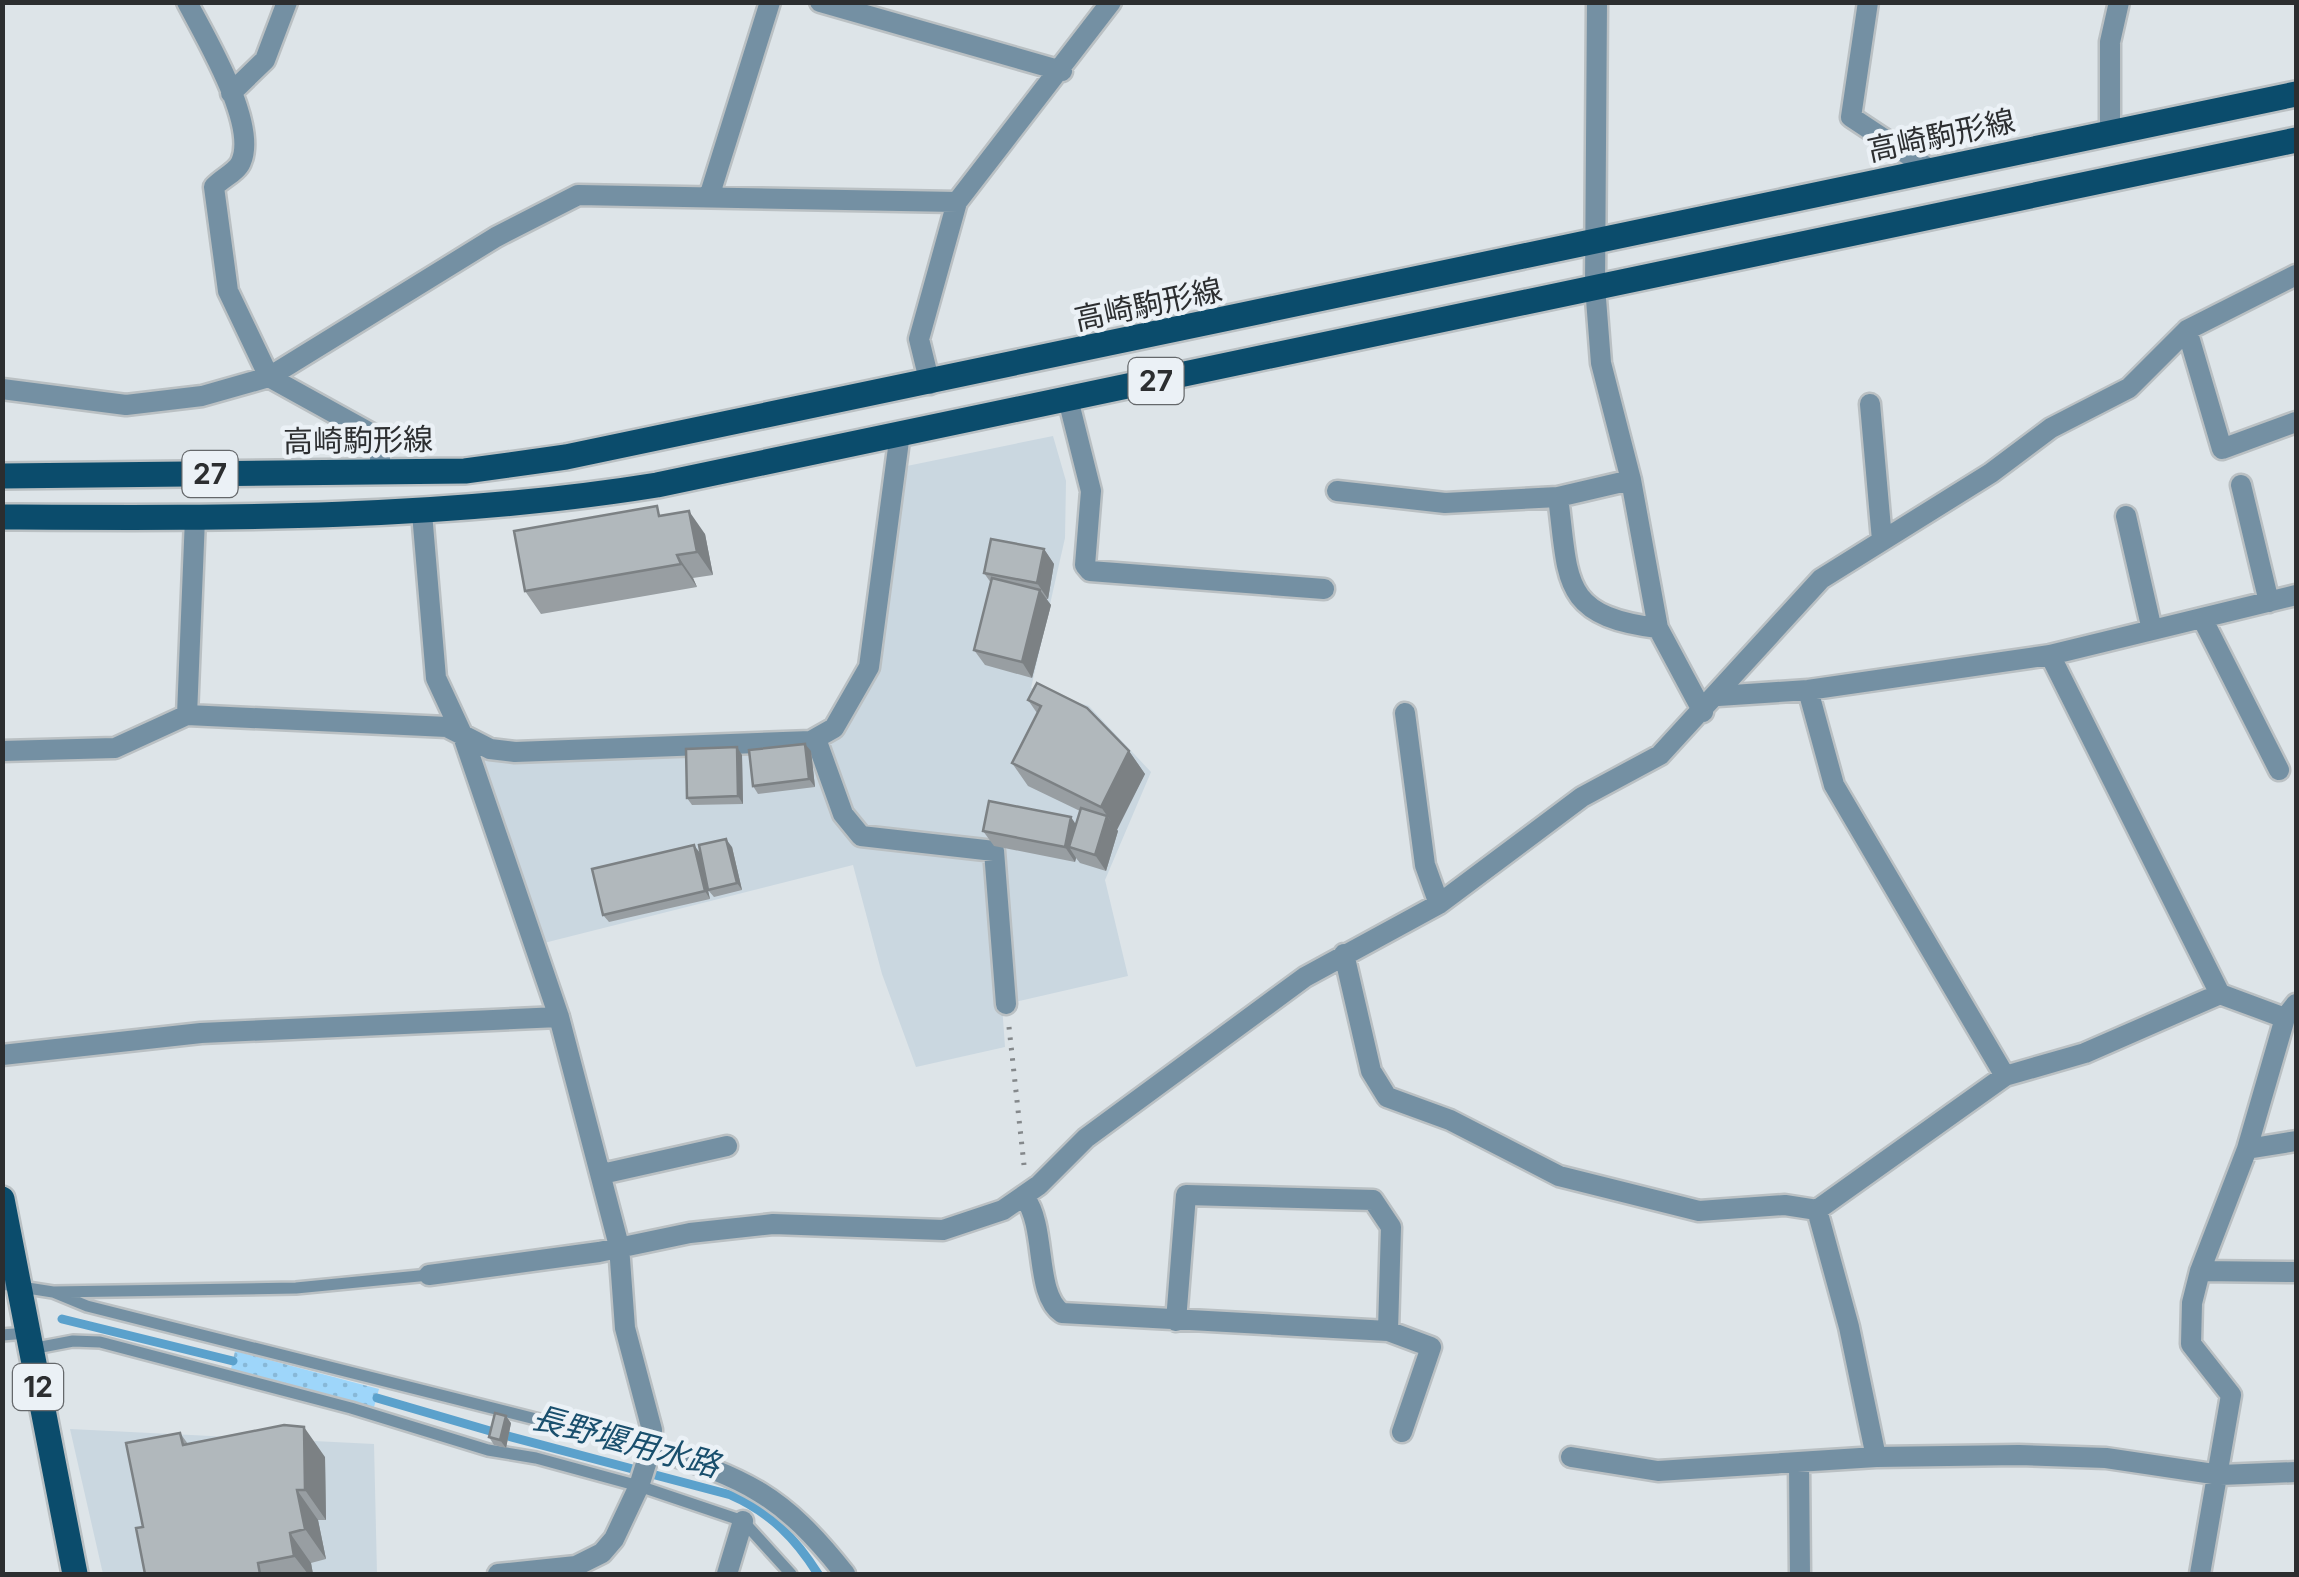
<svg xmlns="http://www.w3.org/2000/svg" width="2299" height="1577" viewBox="0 0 2299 1577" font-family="Inter,'Noto Sans JP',sans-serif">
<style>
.built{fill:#cad7e0}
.grass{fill:url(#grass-dots)}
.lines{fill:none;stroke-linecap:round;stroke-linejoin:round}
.stream{stroke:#5ba1cc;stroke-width:9}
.lane-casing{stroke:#bac0c3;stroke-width:16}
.street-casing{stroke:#bac0c3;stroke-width:25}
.primary-casing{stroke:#bac0c3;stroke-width:30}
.path{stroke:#84888b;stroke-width:5;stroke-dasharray:2.5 8;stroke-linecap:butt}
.lane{stroke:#7490a3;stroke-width:11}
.street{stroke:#7490a3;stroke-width:20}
.primary{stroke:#0b4c6c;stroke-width:25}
.wall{fill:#989ea2}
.shaded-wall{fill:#7c8184}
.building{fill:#b1b8bc;stroke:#7c8184;stroke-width:2.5}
.labels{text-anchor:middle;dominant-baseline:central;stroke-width:9;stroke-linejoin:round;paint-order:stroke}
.shield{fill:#ebf1f6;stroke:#65686b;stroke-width:2.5}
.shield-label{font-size:28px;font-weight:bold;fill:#2c2e30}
.street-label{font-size:30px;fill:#2c2e30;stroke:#ebf1f6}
.water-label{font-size:32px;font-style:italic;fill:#194f6d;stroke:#ebf1f6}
</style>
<defs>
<pattern id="grass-dots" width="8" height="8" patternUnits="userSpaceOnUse" patternTransform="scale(2.5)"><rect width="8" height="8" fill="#9ed6fa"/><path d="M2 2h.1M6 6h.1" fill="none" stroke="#88b8d7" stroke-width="1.8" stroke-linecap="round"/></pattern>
</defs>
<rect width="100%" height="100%" fill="#dde4e8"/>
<!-- built -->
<path class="built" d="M1053,436L1066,481L1065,538L1031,688L1089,706L1151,772L1105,880L1128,976L1002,1005L1005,1047L916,1067L882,974L853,865L540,944L480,758L812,748L871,669L902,467Z
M70,1429L374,1444L377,1574H103Z"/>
<!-- grass -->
<path class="grass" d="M235,1351L379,1389L374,1407L231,1369Z"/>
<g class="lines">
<!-- stream -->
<path class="stream" d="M62,1319L233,1361
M377,1398L497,1433
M508,1436L731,1495C770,1512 796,1539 818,1574"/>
<!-- lane casing -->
<g class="lane-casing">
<path id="lane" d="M2,1284L53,1292L296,1288L429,1275
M53,1292L87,1306L651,1448
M2,1335L27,1333
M31,1349L73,1341L100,1342L351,1408L488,1450L536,1458L639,1486L743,1521L791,1574"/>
</g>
<!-- street casing -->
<g class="street-casing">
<path id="street" d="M187,2C205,37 258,124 241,162C237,172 222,178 214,187L228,291L269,377L372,434L380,447V473
M820,2L1062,71
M1597,2L1595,286L1601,363L1631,480L1658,628L1703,712
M1868,2L1851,117L1931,170
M231,93L265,60L287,2
M2110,133V42L2119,2
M709,197L770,2
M2187,330L2222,449L2296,422
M930,384L919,339L957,202L1111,2
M2,389L126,405L202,396L269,377L496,237L578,195L957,202
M1068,399L1091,491L1085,565L1090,571L1324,589
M1870,404L1882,540
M1631,480L1558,497C1569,581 1560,616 1658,628
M2241,485L2269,602
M1337,491L1445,503L1558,497
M422,513L436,678L463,736L559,1017L619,1246L625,1328L652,1430L651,1448L639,1486L614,1539L602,1553L576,1566L498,1574
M2126,516L2152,630
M2202,618L2279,770
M2050,655L2220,994
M1808,690L1834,785L2005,1076
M1718,696L1808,690L2050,655L2296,595
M1405,713L1425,865L1439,904
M187,715L195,518
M816,739L843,814L861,836L994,851L1006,1004
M2,751L115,748L187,715L447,727L490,749L515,752L811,741L834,728L869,667L900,433
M1344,954L1371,1071L1387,1097L1450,1120L1559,1176L1699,1211L1785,1205L1817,1210L1849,1327L1876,1457L2019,1455L2106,1458L2220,1475L2296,1472
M2,1055L201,1033L559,1017
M2247,1149L2296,1141
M602,1174L727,1146
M1025,1198C1047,1228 1034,1294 1062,1313L1388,1331L1431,1347L1402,1432
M1817,1210L2005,1076L2085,1053L2220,994L2285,1018
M2200,1271L2296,1272
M429,1275L599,1252L690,1233L773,1224L943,1230L1003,1210L1039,1185L1086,1138L1305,977L1439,904L1582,797L1660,755L1821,579L1991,473L2051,428L2129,388L2187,330L2296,275
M1176,1321L1186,1195L1373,1200L1391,1227L1388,1331
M651,1448C747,1479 782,1494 845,1574
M1571,1457L1658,1471L1876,1457
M1799,1463L1800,1574
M727,1574L743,1521
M2200,1574L2231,1395L2191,1344L2192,1303L2200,1271L2247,1149L2285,1018L2296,1004"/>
</g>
<!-- primary casing -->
<g class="primary-casing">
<path id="primary" d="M2,476L465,471L566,457L2296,94
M2,517C222,518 440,520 657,485L2296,140
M2,1199L75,1574"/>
</g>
<!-- path -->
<path class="path" d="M1009,1027L1024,1165"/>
<!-- lane -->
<use href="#lane" class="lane"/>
<!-- street -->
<use href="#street" class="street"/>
<!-- primary -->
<use href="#primary" class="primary"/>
</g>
<!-- wall -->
<path class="wall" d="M664,515L705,534L713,575L693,578L697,587L541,614L525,591Z
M1044,549L1054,564L1048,599H1046L1051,605L1032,678L985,665L974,650L991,583L984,573Z
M1028,700L1129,751L1145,774L1116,829L1118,831L1106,871L1080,863L1076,858L1075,862L994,846L983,831L1076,825L1080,811L1028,786L1012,763L1037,713Z
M811,751L815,787L758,794L753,786Z
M742,755L743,804L692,805L687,798Z
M694,845L710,899L609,922L603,915Z
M732,847L742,890L714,897L708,890Z
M511,1423L506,1448L494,1445L489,1437Z
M180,1433L188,1444L325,1457L326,1520H318L326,1559L311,1563L313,1574H145L143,1527Z"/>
<!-- shaded-wall -->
<path class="shaded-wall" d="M689,511L705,534L713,575L697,552Z
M1044,549L1054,564L1048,599L1037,583Z
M677,555L693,578L697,587L681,564Z
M1040,590L1051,605L1032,678L1022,662Z
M805,744L811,751L815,787L809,779Z
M737,747L742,755L743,804L738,796Z
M1129,751L1145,774L1117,830L1101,807Z
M1107,816L1118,831L1106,871L1095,855Z
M1071,817L1081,832L1069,847L1076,858L1075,862L1065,847Z
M726,839L732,847L742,890L737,883Z
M694,845L700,853L710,899L705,891Z
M506,1416L511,1423L506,1448L500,1440Z
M304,1427L325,1457L326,1520L305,1490Z
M297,1490L318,1520L326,1559L305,1529Z
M290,1533L311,1563L313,1574H308L294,1556Z"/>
<!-- building -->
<path class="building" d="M657,506L659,516L689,511L697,552L677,555L681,564L525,591L514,531Z
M991,539L1044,549L1037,583L984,573Z
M992,578L1040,590L1022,662L974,650Z
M1037,683L1087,708L1129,751L1101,807L1012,763L1041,706L1028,700Z
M805,744L809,779L753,786L749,750Z
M737,747L738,796L687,798L686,749Z
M989,801L1071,817L1065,847L983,831Z
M1081,808L1107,816L1095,855L1069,847Z
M726,839L737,883L708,890L699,845Z
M694,845L705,891L603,915L592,869Z
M495,1413L506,1416L500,1440L489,1437Z
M284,1425L304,1427L305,1490H297L305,1529L290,1533L294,1556L258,1563L260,1574H145L136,1528L143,1527L126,1443L180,1433L183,1445Z"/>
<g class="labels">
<!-- shield labels -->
<g class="shield">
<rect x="1128.5" y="358" width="55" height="46" rx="8"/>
<rect x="182.5" y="451" width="55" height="46" rx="8"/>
<rect x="13" y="1364" width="50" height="46" rx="8"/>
</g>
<g class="shield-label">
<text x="1156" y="381">27</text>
<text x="210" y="474">27</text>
<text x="38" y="1387">12</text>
</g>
<!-- street labels -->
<g class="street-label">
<text transform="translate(1941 135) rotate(-12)">高崎駒形線</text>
<text transform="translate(1148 304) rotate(-12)">高崎駒形線</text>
<text transform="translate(358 440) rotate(-1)">高崎駒形線</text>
</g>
<!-- water labels -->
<g class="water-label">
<text transform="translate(626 1441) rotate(15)">長野堰用水路</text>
</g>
</g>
<!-- border -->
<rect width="2299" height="1577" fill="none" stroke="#2c2e30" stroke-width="10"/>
</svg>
